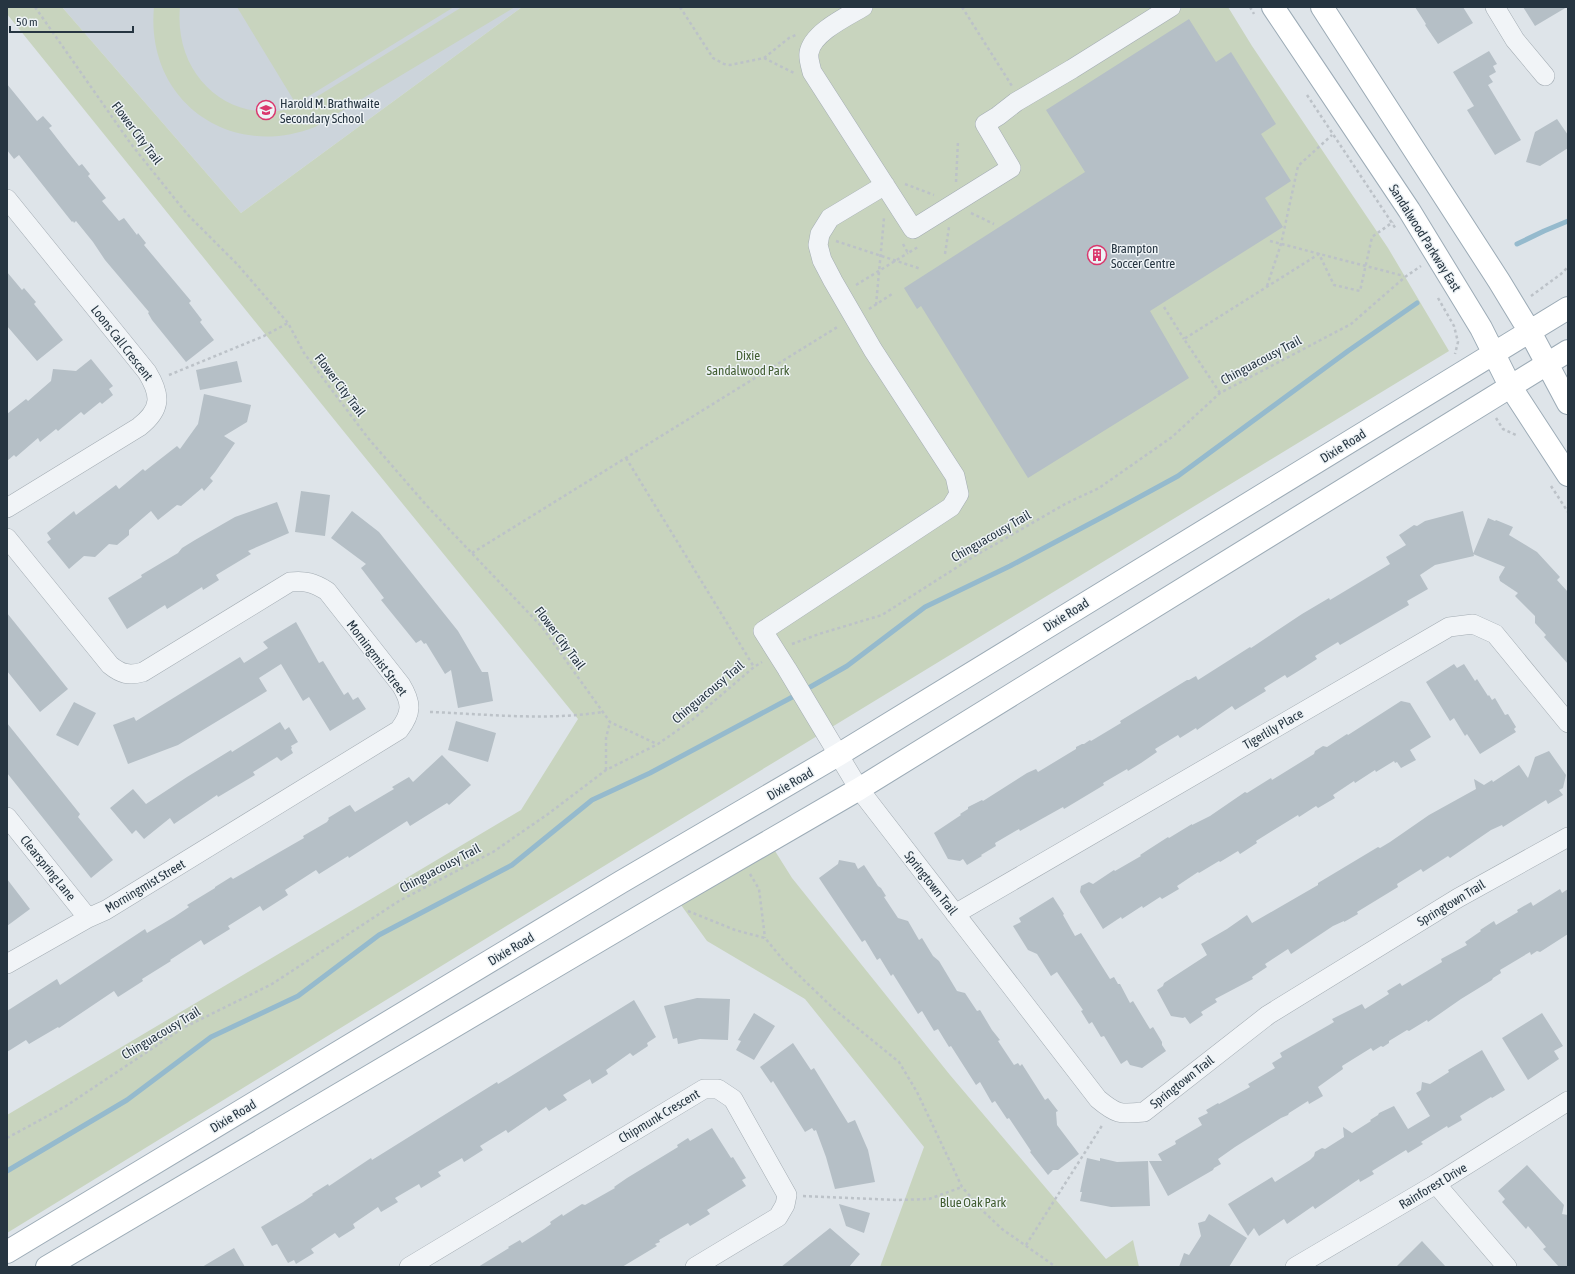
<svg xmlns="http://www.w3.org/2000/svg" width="1575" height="1274" viewBox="0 0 1575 1274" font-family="'Asap Condensed',sans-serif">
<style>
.built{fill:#ccd4db}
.green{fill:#c8d4be}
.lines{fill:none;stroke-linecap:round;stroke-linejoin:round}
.stream{stroke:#95bacd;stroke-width:5}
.building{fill:#b5bfc6}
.minor-casing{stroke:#a3acb3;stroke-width:20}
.major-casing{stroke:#9cabb6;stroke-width:24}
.path{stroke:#bcc2c8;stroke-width:2.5;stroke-dasharray:3 3;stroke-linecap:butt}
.minor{stroke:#f1f4f7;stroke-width:19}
.major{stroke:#fff;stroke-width:22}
.labels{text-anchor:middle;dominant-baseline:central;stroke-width:3;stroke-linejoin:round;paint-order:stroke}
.poi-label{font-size:13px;fill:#263541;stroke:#eef3f6;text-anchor:start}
.street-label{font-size:13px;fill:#263541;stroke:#eef3f6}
.park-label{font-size:13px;fill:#425e32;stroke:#eef3f6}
</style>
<rect width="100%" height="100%" fill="#dee4e9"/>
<!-- built -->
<path class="built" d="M62,7H522L241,213Z"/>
<!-- green -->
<path class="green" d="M7,7H62L241,213L522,7H1228L1252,46L1388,248L1449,351L635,847L7,1233V1115L521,810L578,719L345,433L7,14Z
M154,7H180C173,79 236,132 305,104L462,7H515L315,127C229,161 145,100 154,7Z
M237,7H454L296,104Z
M775,851L792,878L950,1075L1106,1259L1133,1240L1139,1267H880L924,1147L805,999L707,941L681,905Z"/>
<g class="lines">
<!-- stream -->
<path class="stream" d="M1517,244L1544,231L1568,221
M805,690L847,666L925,607L1010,566L1110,513L1178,476L1348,351L1417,303
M7,1171L127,1100L211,1037L298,996L379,935L512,865L592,800L650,773L798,694"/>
</g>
<!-- building -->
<path class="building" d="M1415,7H1463L1473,23L1438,44L1425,25L1426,24Z
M1523,7H1567L1535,26Z
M1189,19L1216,62L1231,52L1276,124L1261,134L1291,181L1265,198L1283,227L1150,311L1189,378L1028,478L921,306L917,309L904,288L1085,172L1046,110Z
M1489,51L1497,64L1493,66L1496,72L1489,76L1493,82L1488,85L1521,140L1495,155L1467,110L1474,106L1453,72Z
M7,84L37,121L43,116L52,126L49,128L63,146L79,166L82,164L90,174L88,176L106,198L102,201L119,221L124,218L137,235L138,233L146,243L144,245L191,301L189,303L202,320L200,322L214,340L186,362L152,320L148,313L149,312L105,260L93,242L76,221L74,223L73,221L72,222L19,155L14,159L7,150Z
M1557,119L1568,135V148L1540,166L1526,162L1535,132Z
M7,272L22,290L24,288L36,302L34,304L63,340L37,361L7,326Z
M91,359L113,386L109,389L113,395L102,404L100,402L84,415L81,412L58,431L56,429L40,442L38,438L16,457L14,455L7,461V414L26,399L28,401L51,381L53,369L76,371Z
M237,361L242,382L200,390L196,370Z
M204,394L251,405L247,422L224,436L235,443L215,472L210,478L213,481L204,491L202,488L181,506L177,505L158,520L151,511L129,530V535L117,545L109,544L95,557L84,556L69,569L47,542L51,539L47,533L74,511L76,515L116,485L119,489L143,469L145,471L177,446L180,449L198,424Z
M301,491L330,495L325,536L295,532Z
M277,502L289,533L248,551L251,554L216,575L219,580L203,590L202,587L167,609L165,605L127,629L108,598L142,577L141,575L178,553L182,548L195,540L235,517Z
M352,511L379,532L458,631L482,672H488L493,701L458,708L451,670L445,674L426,643L424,644L421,640L416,643L381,600L384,598L361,568L366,564L331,538Z
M1463,511L1474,556L1435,565L1420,575L1428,589L1407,601L1409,605L1340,645L1338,642L1315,656L1317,659L1300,670L1287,678L1285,675L1264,688L1266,691L1235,710L1232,706L1197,730L1196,728L1180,738L1178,735L1155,749L1157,752L1141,763L1128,771L1127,769L1103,783L1104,785L1064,809L1063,807L1020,831L1019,829L995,843L996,846L981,855L982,856L967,865L963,859L960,861L948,859L934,833L961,815L960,814L968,809V807L982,800L983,801L1027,773L1036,769L1038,772L1076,749V747L1082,744H1084L1090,740L1091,741L1121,723L1120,721L1187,680H1189L1196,676L1198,680L1250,647L1251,648L1302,614L1329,598L1330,600L1390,564L1386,557L1406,545L1399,535L1414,525L1417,526L1425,521Z
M1488,518L1495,521L1496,520L1513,527L1509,535L1537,552L1560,577L1557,580L1568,592V664L1544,637L1546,635L1535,623V616L1515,596L1518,593L1500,581L1499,577L1505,567L1473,554Z
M7,613L68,689L40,712L7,671Z
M296,622L319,663L323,661L344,695L348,692L353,700L358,697L366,709L330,731L309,697L303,701L281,664L259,678L267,691L178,745L128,764L113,725L134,717L136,721L240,657L244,663L268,648L263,642Z
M1454,664L1457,668L1464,664L1475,681L1477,679L1488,696L1489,695L1492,700L1495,698L1505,715L1508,714L1516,727L1514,729L1516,732L1480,754L1467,734L1465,736L1454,718L1450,721L1426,682Z
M1401,701L1410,703L1431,737L1410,750L1416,760L1401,768L1397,762L1395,763L1394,761L1376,772L1375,770L1355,783L1354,781L1333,795L1335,798L1318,808L1316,806L1299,817L1298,815L1256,841L1257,843L1240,854L1238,851L1220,862L1219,861L1199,873L1198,872L1177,886L1179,889L1162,899L1160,897L1143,908L1142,906L1122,919L1121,917L1103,929L1080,892L1081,886L1089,882L1093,884L1114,870L1115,871L1141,856L1140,855L1168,837L1169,838L1192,824V825L1210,816L1245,792L1247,793L1271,778L1272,780L1314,754L1315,751L1323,746L1327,747L1347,734L1348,735Z
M74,702L96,713L78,746L56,735Z
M456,721L496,733L488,762L448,750Z
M280,722L285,730L289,727L298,742L291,746L292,748L291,749L293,753L281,761L277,757L253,772L255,775L218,797L217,795L174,824L170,818L144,839L136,830L132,834L110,808L133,789L146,804L187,777L231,750L232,752Z
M7,723L80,814L78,817L113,860L91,878L7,773Z
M1549,751L1566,775L1563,788L1559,790L1563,795L1548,804L1546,800L1503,827L1502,825L1491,830L1450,858L1448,856L1423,872L1421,869L1397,884L1398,887L1357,912L1358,914L1344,922V921L1333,926L1291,954L1288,949L1265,964L1267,967L1252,977L1253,979L1215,999L1217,1002L1201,1012L1203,1015L1190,1024L1185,1017L1183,1018L1171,1016L1157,990L1163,986L1164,983L1207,955L1201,944L1227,929L1247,915L1252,923L1318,885V883L1378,847L1380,848L1390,842L1429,815L1476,789L1474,779L1484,785L1492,780L1493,782L1519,765L1528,778L1535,757Z
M442,755L471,785L449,805L447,803L410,826L407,821L349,858L348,856L319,874L316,870L285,890L288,895L263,911L260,906L228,926L230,929L204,945L201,940L170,960L171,961L142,979L143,981L118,997L114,991L59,1028L58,1027L29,1044L26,1040L7,1052V1011L57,979L60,985L145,929L147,933L174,917L189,907L187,905L215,888V887L231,877L233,879L304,838L303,836L327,822L329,819L328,818L346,807L350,805L355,812L394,789L392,787L409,777L413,782Z
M839,860L855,863L858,869L864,865L878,886L881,888L886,896L884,897L898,918L908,921L919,940L922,938L933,956L939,961L957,991L965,993L977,1011L980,1010L992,1030L1000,1040L998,1041L1014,1065L1018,1063L1020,1066L1022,1064L1045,1100L1048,1098L1058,1111L1056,1112L1057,1125L1079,1154L1058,1170H1053L1048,1175L1030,1152L1031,1151L1009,1118L1007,1119L995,1101L992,1103L980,1082L976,1085L951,1046L949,1047L938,1029L934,1031L922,1011L918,1014L893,974L891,976L880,958L877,960L865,940L862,942L819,878L838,864Z
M7,879L30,909L7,926Z
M1560,889L1562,893L1568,889V934L1540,952L1537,951L1531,955L1530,952L1500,970L1501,973L1493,978L1492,980L1461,999L1428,1022L1427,1020L1409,1031L1407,1030L1389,1041V1043L1383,1047L1381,1046L1373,1051L1371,1048L1342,1066L1343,1069L1318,1087L1323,1096L1309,1104L1308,1101L1289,1113L1288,1115L1281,1118L1235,1147L1218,1159L1221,1164L1214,1168L1213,1170L1168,1196L1149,1161H1162L1158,1154L1176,1144L1175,1141L1202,1125L1198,1118L1208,1113L1206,1110L1218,1103L1219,1104L1250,1087L1248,1084L1275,1068L1272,1063L1282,1057L1280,1053L1329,1025L1334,1022L1332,1019L1362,1004L1365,1009L1389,994L1387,991L1400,983L1402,986L1442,962L1441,959L1467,945L1465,942L1481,931L1480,930L1494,921L1496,925L1518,912L1517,910L1531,902L1533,906Z
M1053,897L1064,914L1063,915L1075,936L1081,933L1110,979L1114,977L1118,984H1120L1130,1003L1133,1001L1150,1029L1153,1027L1162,1042V1045L1166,1051L1142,1068L1130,1065L1127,1060L1121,1064L1104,1036L1101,1037L1092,1022L1089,1024L1081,1011L1083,1010L1057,972L1051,976L1037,954L1028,950L1013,926L1021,922L1019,918Z
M697,998L730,999L728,1040L700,1039L678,1044L677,1038L673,1039L664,1006Z
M634,1000L656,1037L647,1043L648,1046L633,1056L630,1053L606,1070L608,1074L592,1084L590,1079L563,1095L567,1100L549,1111L546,1107L508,1133L506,1130L480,1146L483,1150L464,1162L462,1158L438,1172L441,1176L421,1188L419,1184L395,1198L398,1202L381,1212L378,1207L353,1224L355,1228L339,1238L335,1233L311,1249L314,1253L296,1264L294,1260L288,1263L277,1244L272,1246L261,1227L303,1202L313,1195L312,1194L328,1184L329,1186L371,1158L372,1160L497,1082L498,1084L508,1078Z
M754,1013L775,1026L754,1060L736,1050L741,1041L738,1040Z
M1542,1013L1563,1046L1554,1051L1559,1059L1528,1080L1502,1038Z
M793,1043L811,1070L814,1068L848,1123L855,1120L868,1150L875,1182L835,1189L826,1157L816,1130L814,1131L812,1128L805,1132L773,1081L771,1083L760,1067Z
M1482,1050L1505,1090L1492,1098L1491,1097L1460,1116L1462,1120L1448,1128L1447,1126L1421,1142L1423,1144L1408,1153L1406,1150L1372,1171L1374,1174L1360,1182L1359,1179L1315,1209L1313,1206L1287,1224L1284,1219L1259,1236L1254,1228L1248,1236L1228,1204L1272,1177L1275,1182L1310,1160L1314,1156L1315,1152L1322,1148L1325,1149L1344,1137L1343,1127L1352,1133L1371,1121L1370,1120L1378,1115L1379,1113L1394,1106L1408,1129L1430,1116L1416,1093L1421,1090L1422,1082L1430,1084L1449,1072L1448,1070Z
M712,1128L731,1158L733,1157L746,1178L742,1180L746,1186L707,1210L710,1214L690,1226L688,1223L659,1240L660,1242L655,1244L657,1246L622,1267H478L509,1248L508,1247L520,1240L522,1243L544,1229L551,1224L550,1222L562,1214L563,1216L582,1204L585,1205L615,1188L614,1187L627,1178L678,1147L677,1145L688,1138L690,1141Z
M1087,1158L1100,1161V1158L1117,1162L1148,1161L1150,1206L1111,1207L1080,1201L1082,1192H1080Z
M1527,1165L1564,1205L1562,1214L1568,1215V1267H1559L1543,1249L1546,1247L1528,1226L1526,1229L1502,1202L1505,1199L1498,1191Z
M839,1204L870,1213L864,1233L846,1226Z
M1209,1214L1247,1238L1229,1267H1179L1184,1253L1189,1255L1201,1236L1198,1223L1205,1221Z
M830,1228L860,1254L849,1267H781Z
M1422,1241L1446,1267H1396Z
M234,1248L245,1267H202Z"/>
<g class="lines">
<!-- minor casing -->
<g class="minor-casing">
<path id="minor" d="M863,7C846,17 812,33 809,53C808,59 811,67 812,72L913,229L1011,168L985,124L998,116L1016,102L1072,69L1171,7
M1495,7L1515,40L1545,76
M885,185L830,218L820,234L818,245L822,260L833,281L873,350L955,476L959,494L951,507L763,631L787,669L859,789L1098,1099C1117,1115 1120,1114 1144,1112L1268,1015L1458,898L1568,837
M7,199L147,372C161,395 162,409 139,427L7,508
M7,538L110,665C121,674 129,676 143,672L290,582C305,580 314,583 327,591L401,685C412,703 412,713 399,730L106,910L88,918L7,964
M7,817L88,918
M955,914L1449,627L1473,624L1495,634L1568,723
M1436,1184L1507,1267
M409,1267L704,1089H718L733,1099L787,1195L785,1205L778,1217L695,1267
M1295,1267L1436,1184L1568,1101"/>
</g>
<!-- major casing -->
<g class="major-casing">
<path id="major" d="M1273,7L1409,210L1481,328L1510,386L1568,475
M1322,7L1499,281L1530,332L1568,403
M7,1252L621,882L838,755L1568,308
M47,1267L666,901L859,789L1568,351"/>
</g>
<!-- path -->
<path class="path" d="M35,7L131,144L187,214L237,264L288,323L304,353L368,438L427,506L542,627L610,722L657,744
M680,7L713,58L724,64L730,65L764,58L794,73
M962,7L1012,86
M1250,7L1254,14
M764,58L789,38L798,34
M1307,95L1396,229
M956,182L958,141
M905,184L934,195
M971,213L994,224
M836,241L921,269
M1270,241L1404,276
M903,244L908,253L918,247
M945,254L949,227
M856,285L908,253
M1267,286L1281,244L1298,166L1332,135
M1531,296L1561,274L1568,267
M1438,298L1454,326L1458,342L1455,354
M876,305L884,218
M1164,307L1184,339
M869,309L892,294
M169,375L264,336L288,323
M1220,393L1184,339L1319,254L1334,285L1360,291L1372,237L1393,222
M1496,418L1503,429L1518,436
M626,458L754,667
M1551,486L1568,512
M472,553L839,326
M792,644L819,634L882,615L973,557L1067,503L1099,488L1172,437L1220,393L1351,324L1405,277L1421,266
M430,712C487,714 545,721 602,712
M606,770V738L610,722
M750,874L759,889L765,938
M688,911L735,930L765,938L784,961L834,1009L899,1062L917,1092L962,1187L984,1212L1002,1229L1056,1267
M7,1138L66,1106L183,1028L272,984L399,901L493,852L548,814L606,770L658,744L692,720L754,667L762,662
M803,1196L898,1200L929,1199L962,1187
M1026,1245L1103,1124"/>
<!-- minor -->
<use href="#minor" class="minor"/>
<!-- major -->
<use href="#major" class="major"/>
</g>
<!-- icons -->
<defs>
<g id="school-ring" transform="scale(1)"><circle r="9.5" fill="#eef3f6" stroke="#da376d" stroke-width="1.5"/><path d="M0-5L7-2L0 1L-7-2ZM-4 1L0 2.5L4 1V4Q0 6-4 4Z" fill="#da376d"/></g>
<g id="building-ring" transform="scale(1)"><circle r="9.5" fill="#eef3f6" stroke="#da376d" stroke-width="1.5"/><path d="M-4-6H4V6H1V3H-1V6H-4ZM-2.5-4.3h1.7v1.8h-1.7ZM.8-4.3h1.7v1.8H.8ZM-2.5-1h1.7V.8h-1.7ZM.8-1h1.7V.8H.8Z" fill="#da376d"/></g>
</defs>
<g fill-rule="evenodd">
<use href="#school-ring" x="266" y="110"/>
<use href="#building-ring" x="1097" y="255"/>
</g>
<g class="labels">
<!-- poi labels -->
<g class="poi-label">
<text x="280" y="103">Harold M. Brathwaite<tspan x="280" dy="15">Secondary School</tspan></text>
<text x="1111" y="248">Brampton<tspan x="1111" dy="15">Soccer Centre</tspan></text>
</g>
<!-- street labels -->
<g class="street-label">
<text transform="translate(137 133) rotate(53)">Flower City Trail</text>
<text transform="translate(1425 238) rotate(58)">Sandalwood Parkway East</text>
<text transform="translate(122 343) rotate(52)">Loons Call Crescent</text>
<text transform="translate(1261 360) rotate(-28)">Chinguacousy Trail</text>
<text transform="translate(340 385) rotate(53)">Flower City Trail</text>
<text transform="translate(1343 446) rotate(-32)">Dixie Road</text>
<text transform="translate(991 536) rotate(-30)">Chinguacousy Trail</text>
<text transform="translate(1066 615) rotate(-32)">Dixie Road</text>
<text transform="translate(560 638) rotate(53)">Flower City Trail</text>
<text transform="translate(377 658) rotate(53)">Morningmist Street</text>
<text transform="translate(708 692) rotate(-40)">Chinguacousy Trail</text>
<text transform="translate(1273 729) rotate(-30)">Tigerlily Place</text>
<text transform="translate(790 784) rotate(-30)">Dixie Road</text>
<text transform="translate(48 868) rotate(51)">Clearspring Lane</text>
<text transform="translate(440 868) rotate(-28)">Chinguacousy Trail</text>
<text transform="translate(931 883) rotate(52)">Springtown Trail</text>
<text transform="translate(145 886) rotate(-31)">Morningmist Street</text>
<text transform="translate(1451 903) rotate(-31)">Springtown Trail</text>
<text transform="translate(511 949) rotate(-31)">Dixie Road</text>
<text transform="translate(161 1033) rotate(-31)">Chinguacousy Trail</text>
<text transform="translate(1182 1082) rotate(-38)">Springtown Trail</text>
<text transform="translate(233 1116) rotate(-31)">Dixie Road</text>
<text transform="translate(659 1116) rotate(-31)">Chipmunk Crescent</text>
<text transform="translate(1433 1186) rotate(-31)">Rainforest Drive</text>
</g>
<!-- park labels -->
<g class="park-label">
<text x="748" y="355">Dixie<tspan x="748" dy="15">Sandalwood Park</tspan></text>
<text x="973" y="1202">Blue Oak Park</text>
</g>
</g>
<!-- border -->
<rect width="1575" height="1274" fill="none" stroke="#263541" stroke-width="16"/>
<!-- scale -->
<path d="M10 26v6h123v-6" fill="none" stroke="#263541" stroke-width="2"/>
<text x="16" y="26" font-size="12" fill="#263541" stroke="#eef3f6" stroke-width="3" paint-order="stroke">50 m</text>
</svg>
